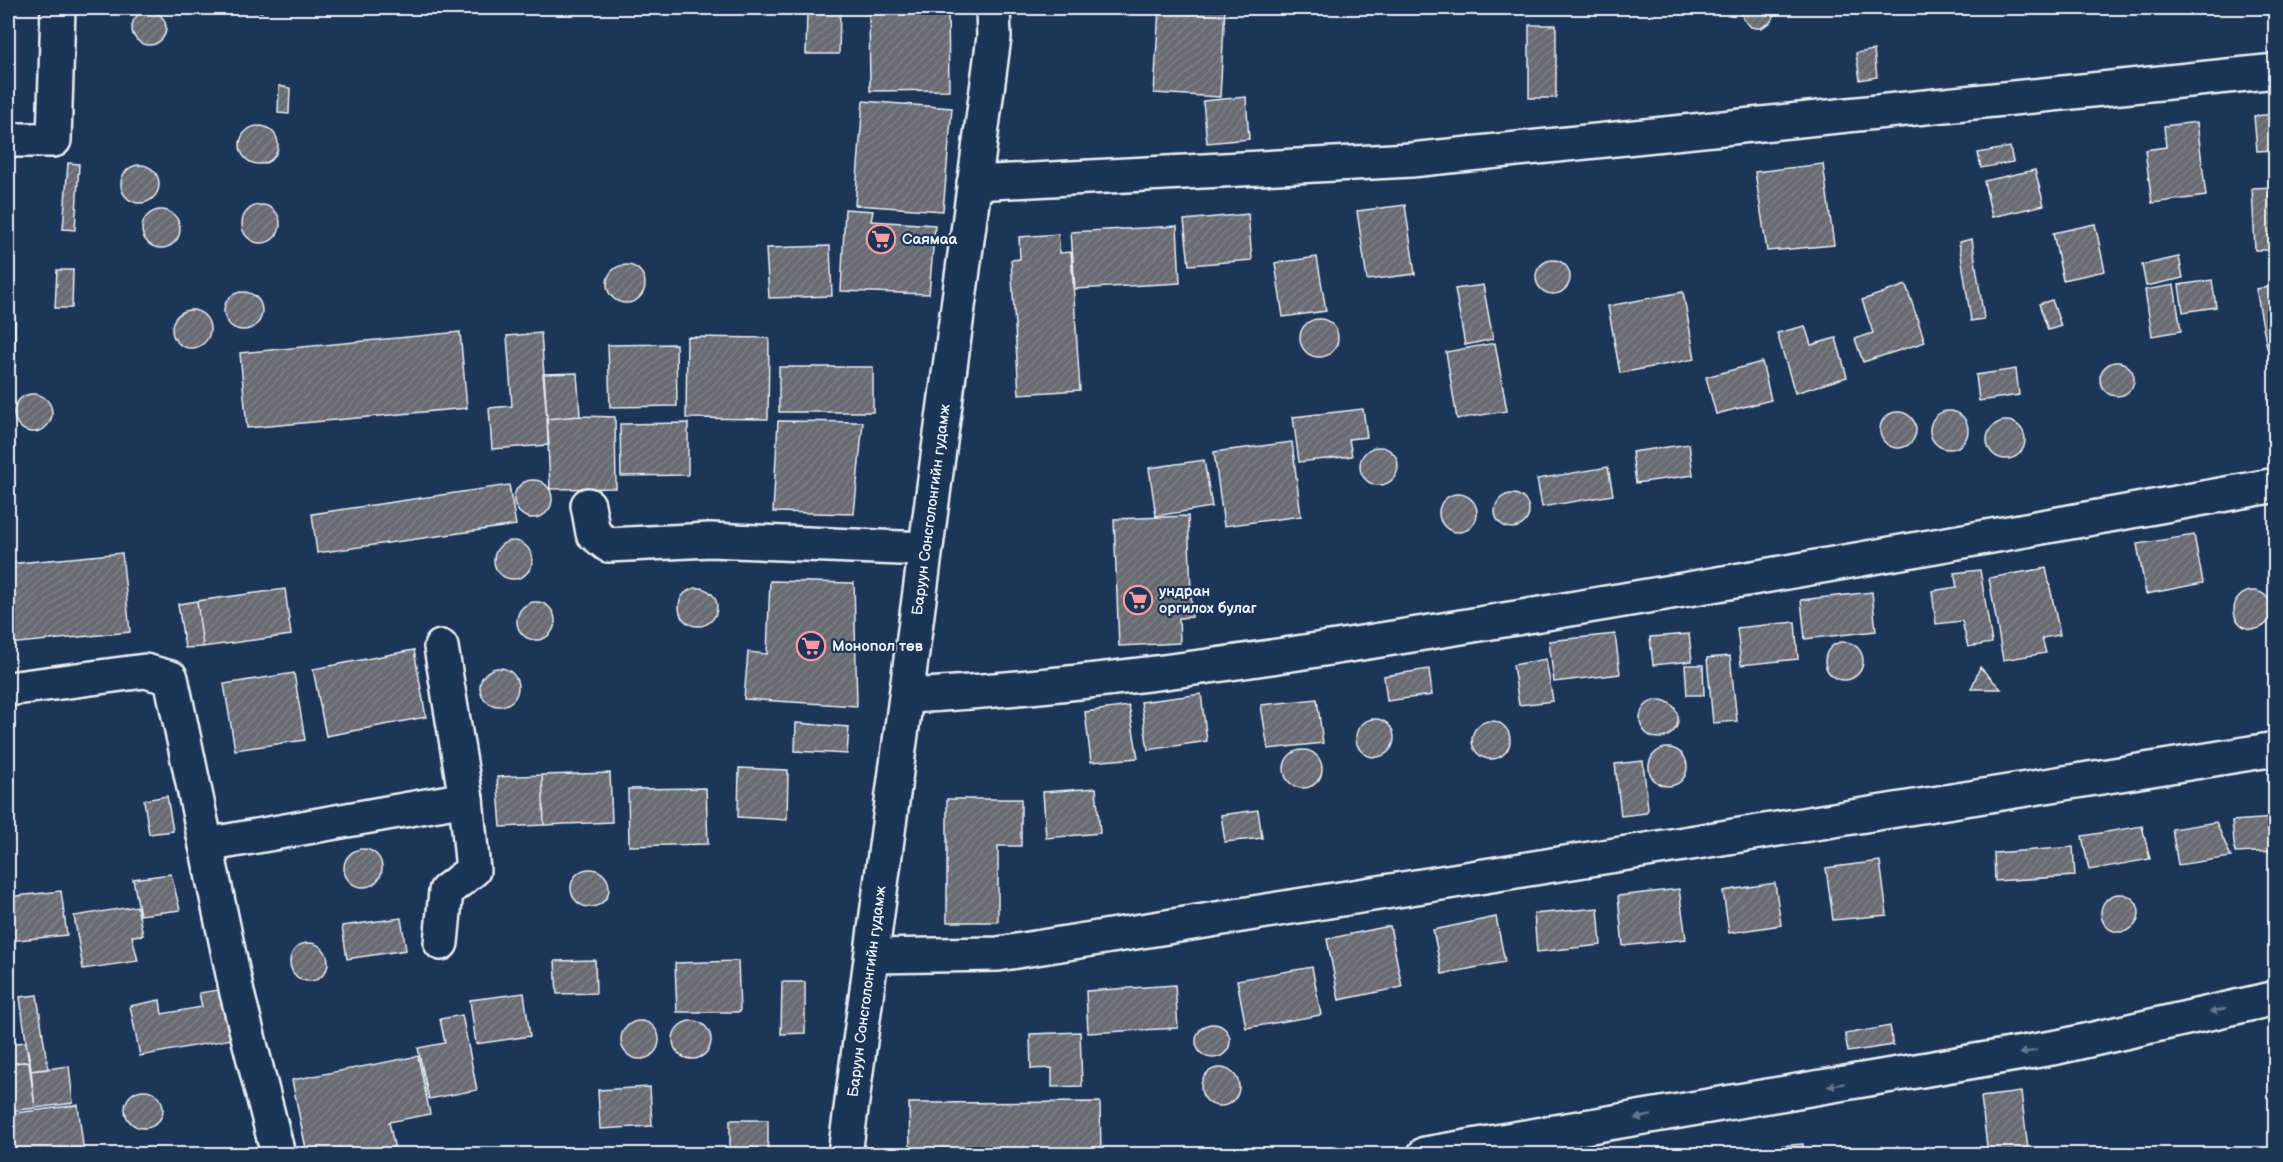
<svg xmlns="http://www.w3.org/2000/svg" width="2283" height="1162" viewBox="0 0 2283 1162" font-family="'Balsamiq Sans',sans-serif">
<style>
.building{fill:url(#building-hatch);stroke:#e8f1f8;stroke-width:1.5}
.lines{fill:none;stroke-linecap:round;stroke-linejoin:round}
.minor-casing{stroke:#e8f1f8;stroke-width:38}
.minor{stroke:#1d3557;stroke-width:33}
.oneway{fill:#64778f}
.labels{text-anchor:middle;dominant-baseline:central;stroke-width:4.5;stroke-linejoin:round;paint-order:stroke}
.poi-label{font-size:15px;font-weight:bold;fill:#e8f1f8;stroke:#1d3557;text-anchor:start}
.street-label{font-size:15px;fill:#e8f1f8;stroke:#1d3557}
</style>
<defs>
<pattern id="building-hatch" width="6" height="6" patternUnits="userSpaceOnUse" patternTransform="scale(1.5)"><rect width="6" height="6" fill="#6a6a73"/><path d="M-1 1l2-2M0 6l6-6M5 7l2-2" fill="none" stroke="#7f8088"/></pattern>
</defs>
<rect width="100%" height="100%" fill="#1d3557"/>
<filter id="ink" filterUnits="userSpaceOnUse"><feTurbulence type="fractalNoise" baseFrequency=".0167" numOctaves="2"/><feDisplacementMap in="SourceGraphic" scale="12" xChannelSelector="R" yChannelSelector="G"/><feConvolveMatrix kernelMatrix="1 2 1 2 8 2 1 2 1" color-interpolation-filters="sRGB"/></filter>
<g filter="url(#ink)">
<!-- building -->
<path class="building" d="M197,8H262V12Z
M869,8H948L949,90L870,91Z
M1159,8H1225L1220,97L1154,93Z
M1741,8H1774L1775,14L1770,23L1761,28H1756L1751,27L1743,19Z
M807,9H840L839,54H806Z
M132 28a17 17 0 1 1 34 0a17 17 0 1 1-34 0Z
M1529,25H1556V98H1529Z
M1874,50L1877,77L1860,80L1856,53Z
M279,86L290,88L289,114L278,113Z
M1246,97L1249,139L1207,143L1203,101Z
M863,101L952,108L943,211L855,205Z
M2276,114V150L2257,151L2254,116Z
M2197,122L2206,196L2152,203L2145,150L2166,147L2164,126Z
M240 145a19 19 0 1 1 38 0a19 19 0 1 1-38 0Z
M2010,147L2013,162L1981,168L1978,153Z
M68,163L79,164L75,230L63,229Z
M1823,164L1834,245L1767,251L1755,172Z
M121 184a19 19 0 1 1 38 0a19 19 0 1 1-38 0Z
M2035,170L2044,205L1992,217L1984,181Z
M2276,187V250H2255L2252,188Z
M242 224a19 19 0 1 1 38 0a19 19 0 1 1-38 0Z
M1405,205L1415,274L1367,280L1357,211Z
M845,209L873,211L871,221L935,225L929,294L841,291Z
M142 229a19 19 0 1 1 38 0a19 19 0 1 1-38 0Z
M1248,214L1252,260L1189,265L1184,220Z
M2095,224L2105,271L2063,280L2053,233Z
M1177,226L1180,283L1075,289L1071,232Z
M1058,234L1060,253L1071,252L1080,390L1019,394L1011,260L1020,259L1019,237Z
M1972,239L1984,319L1971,321L1959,242Z
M8,242H11L10,293L8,292Z
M830,246L832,296L769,298L766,248Z
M1317,257L1326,311L1283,317L1275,263Z
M2179,257L2183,278L2146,286L2142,265Z
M1536 277a17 17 0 1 1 34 0a17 17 0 1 1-34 0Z
M607 284a19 19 0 1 1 38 0a19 19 0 1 1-38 0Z
M57,270H73L72,308H55Z
M2212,280L2216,307L2183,312L2179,285Z
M1483,285L1493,339L1465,345L1455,289Z
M1906,285L1925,342L1863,362L1855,339L1873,333L1862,300Z
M2174,285L2181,331L2152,336L2145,290Z
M2276,286V347L2267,348L2256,289Z
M224 311a19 19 0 1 1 38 0a19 19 0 1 1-38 0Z
M1683,292L1695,359L1620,373L1608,306Z
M2052,300L2061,326L2048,330L2039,304Z
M172 329a19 19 0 1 1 38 0a19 19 0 1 1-38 0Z
M8,318H15V367H8Z
M1300 338a19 19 0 1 1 38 0a19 19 0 1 1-38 0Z
M1805,326L1811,345L1836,338L1847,377L1795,393L1777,333Z
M460,332L467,408L247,428L240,353Z
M541,333L549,445L492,449L489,408L512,406L507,336Z
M687,337L769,338L768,419L686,418Z
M1495,343L1507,411L1457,419L1446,352Z
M676,344L677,406L610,407L608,345Z
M1762,362L1771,400L1716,414L1706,377Z
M2100 379a17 17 0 1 1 34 0a17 17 0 1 1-34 0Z
M779,367H873V412H779Z
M2016,369L2019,395L1979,401L1976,375Z
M577,373L580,416L547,419L543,374Z
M14 413a19 19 0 1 1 38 0a19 19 0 1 1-38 0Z
M1363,409L1367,437L1349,439L1352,456L1299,462L1293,417Z
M1930 430a19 19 0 1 1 38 0a19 19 0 1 1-38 0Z
M1880 430a18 18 0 1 1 36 0a18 18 0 1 1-36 0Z
M580,416L615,417L616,488L550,489L547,419Z
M1987 440a19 19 0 1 1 38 0a19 19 0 1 1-38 0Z
M778,421L863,422L854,514L773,512Z
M688,423V475L621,476L620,424Z
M1292,442L1301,516L1224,526L1214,452Z
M1689,444L1693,475L1636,483L1632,452Z
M1360 466a19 19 0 1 1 38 0a19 19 0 1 1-38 0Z
M1204,460L1212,507L1156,516L1149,468Z
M1608,467L1613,495L1542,507L1537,479Z
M514 499a19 19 0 1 1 38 0a19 19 0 1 1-38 0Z
M509,485L516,525L317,553L312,514Z
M1439 513a19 19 0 1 1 38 0a19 19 0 1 1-38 0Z
M1495 511a17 17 0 1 1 34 0a17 17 0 1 1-34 0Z
M1188,516L1192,617L1179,618L1180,643L1119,646L1114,519Z
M2194,535L2203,583L2146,594L2137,544Z
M494 560a19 19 0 1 1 38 0a19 19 0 1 1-38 0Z
M122,553L130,632L8,644V564Z
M2046,568L2060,635L2042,638L2046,653L2003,660L1989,578Z
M1980,570L1992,643L1968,647L1962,621L1936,624L1932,591L1957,587L1954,573Z
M770,581L854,583L857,706L744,699L748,652L767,654Z
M679 607a19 19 0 1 1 38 0a19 19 0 1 1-38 0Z
M285,589L291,635L203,647L197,601Z
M2234 610a19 19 0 1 1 38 0a19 19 0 1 1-38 0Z
M1872,592L1876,631L1805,639L1801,600Z
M197,601L203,647L185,648L178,604Z
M517 621a19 19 0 1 1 38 0a19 19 0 1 1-38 0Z
M1795,622L1798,659L1741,665L1737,628Z
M1615,634L1620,674L1554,682L1549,641Z
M1689,634L1692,661L1653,665L1650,637Z
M1825 661a19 19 0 1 1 38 0a19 19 0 1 1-38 0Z
M414,650L426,717L326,736L313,669Z
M1730,656L1737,721L1713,723L1707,658Z
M1546,659L1553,701L1519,705L1513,665Z
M1685,665H1703L1704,695H1687Z
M1980,667L2001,689H1971Z
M480 687a19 19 0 1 1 38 0a19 19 0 1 1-38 0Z
M1429,669L1432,695L1387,701L1384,676Z
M294,673L305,740L235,750L224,684Z
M1201,694L1207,741L1148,750L1141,702Z
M1317,699L1323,743L1268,749L1261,705Z
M1640 719a19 19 0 1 1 38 0a19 19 0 1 1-38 0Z
M1129,706L1138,758L1091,762L1085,712Z
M1356 738a19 19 0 1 1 38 0a19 19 0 1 1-38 0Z
M1472 740a19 19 0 1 1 38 0a19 19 0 1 1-38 0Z
M796,723L849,727L847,754L795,751Z
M1649 767a19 19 0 1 1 38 0a19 19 0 1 1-38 0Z
M1284 769a19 19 0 1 1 38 0a19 19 0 1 1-38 0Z
M1643,761L1648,809L1646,813L1621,816L1615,764Z
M739,768L788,770L787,820L738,817Z
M610,773L612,822L544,825L542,775Z
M542,775L544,825L501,827L497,777Z
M706,788L708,844L629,846L628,789Z
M1096,788L1100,833L1046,838L1043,792Z
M167,796L173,831L149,834L144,800Z
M947,799H1021V846H998V922H947Z
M1258,810L1262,838L1225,842L1221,815Z
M2276,818V851L2235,853L2232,821Z
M2216,822L2231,857L2178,865L2172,829Z
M2142,826L2150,859L2089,870L2082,836Z
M2073,847L2075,876L1995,881L1994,853Z
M344 868a19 19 0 1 1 38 0a19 19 0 1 1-38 0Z
M1880,861L1887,915L1833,920L1826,868Z
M571 888a19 19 0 1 1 38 0a19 19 0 1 1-38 0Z
M171,874L180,910L140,915L133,879Z
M1775,883L1781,925L1729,933L1723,891Z
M1679,889L1686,939L1623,946L1618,896Z
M61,891L67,935L8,941V897Z
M2101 913a19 19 0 1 1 38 0a19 19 0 1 1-38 0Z
M137,906L143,935L132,936L138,961L83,969L74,916Z
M1598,908L1601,945L1537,952L1534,914Z
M1496,917L1505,962L1442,974L1433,930Z
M401,918L406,950L347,959L342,926Z
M1390,926L1402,987L1339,1000L1327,939Z
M290 962a19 19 0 1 1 38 0a19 19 0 1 1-38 0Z
M595,960L596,993L557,994L555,961Z
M738,961L740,1012H677L675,963Z
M1312,967L1321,1015L1246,1028L1237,980Z
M782,982H805V1033L781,1034Z
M1175,985L1178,1028L1088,1033L1086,991Z
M224,989L232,1039L140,1056L130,1006L160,1000L162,1014L202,1007L199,993Z
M524,993L530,1036L476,1044L470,1000Z
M37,995L48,1069L30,1071L20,997Z
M462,1015L477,1090L429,1099L418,1048L445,1043L440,1019Z
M621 1040a19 19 0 1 1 38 0a19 19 0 1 1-38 0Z
M673 1040a19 19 0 1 1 38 0a19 19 0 1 1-38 0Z
M1196 1041a17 17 0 1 1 34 0a17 17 0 1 1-34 0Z
M1890,1026L1893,1045L1848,1052L1845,1034Z
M1080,1032L1082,1086L1052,1087V1068L1031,1069L1030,1034Z
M26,1042L30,1061L8,1064V1044Z
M418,1056L430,1114L389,1122L396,1154H307L292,1080Z
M30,1061L35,1108L8,1111V1064Z
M69,1066L73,1103L35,1108L30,1071Z
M1201 1087a19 19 0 1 1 38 0a19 19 0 1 1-38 0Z
M650,1087L652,1126L600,1129L598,1090Z
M125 1109a19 19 0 1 1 38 0a19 19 0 1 1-38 0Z
M2021,1092L2028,1149L1988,1154L1981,1097Z
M1100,1102L1101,1154H910L909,1103Z
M78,1105L84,1154H8V1114Z
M730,1120H768V1154H730Z
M1803,1144L1804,1154H1764V1147Z
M2259,1150L2270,1153L2272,1154H2248Z"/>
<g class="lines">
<!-- minor casing -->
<g class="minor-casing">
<g id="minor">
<path d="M8,140H54L58,8"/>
<path d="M974,183L1411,160L2276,71"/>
<path d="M588,505L593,533L608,545L710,540L925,549"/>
<path d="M8,689L145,671L171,678L237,993L278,1154"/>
<path d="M907,696C1116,685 1322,650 1528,616C1778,575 2027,530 2276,485"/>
<path d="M206,845L466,799L441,647"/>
<path d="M441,943L446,891L473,870L466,799"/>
<path d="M872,956L998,954L2276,749"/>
<path id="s1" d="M845,1154L994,37L993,8"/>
<path d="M1425,1154L2058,1047L2276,998"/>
</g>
</g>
<!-- minor -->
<use href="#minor" class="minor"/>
</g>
<!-- one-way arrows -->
<defs><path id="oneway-solid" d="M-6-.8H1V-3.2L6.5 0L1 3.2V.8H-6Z" transform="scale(1.5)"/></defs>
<g class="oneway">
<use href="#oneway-solid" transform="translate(2218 1010) rotate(167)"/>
<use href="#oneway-solid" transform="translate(2028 1052) rotate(170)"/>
<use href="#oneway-solid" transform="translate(1836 1085) rotate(170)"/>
<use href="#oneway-solid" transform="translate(1643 1117) rotate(170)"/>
</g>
</g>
<!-- icons -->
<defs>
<g id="supermarket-ring" transform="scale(1.5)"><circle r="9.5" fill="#1d3557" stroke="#ff9aa2" stroke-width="1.5"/><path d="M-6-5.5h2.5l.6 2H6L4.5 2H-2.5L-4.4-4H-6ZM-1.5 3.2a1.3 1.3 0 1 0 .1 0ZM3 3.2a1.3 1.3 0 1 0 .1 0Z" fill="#ff9aa2"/></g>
</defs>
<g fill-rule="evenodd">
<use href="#supermarket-ring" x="881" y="239"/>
<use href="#supermarket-ring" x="1138" y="600"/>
<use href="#supermarket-ring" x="811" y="646"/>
</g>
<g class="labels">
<!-- poi labels -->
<g class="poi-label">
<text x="902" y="239">Саямаа</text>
<text x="1159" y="591">ундран<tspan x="1159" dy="17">оргилох булаг</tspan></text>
<text x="832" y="646">Монопол төв</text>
</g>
<!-- street labels -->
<g class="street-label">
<text stroke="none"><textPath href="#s1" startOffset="650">Баруун Сонсголонгийн гудамж</textPath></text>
<text stroke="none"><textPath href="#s1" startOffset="164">Баруун Сонсголонгийн гудамж</textPath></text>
</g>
</g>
<!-- margin -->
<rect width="2283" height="1162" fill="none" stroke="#1d3557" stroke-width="30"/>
<rect x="15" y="15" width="2253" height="1132" fill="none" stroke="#e8f1f8" stroke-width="2" filter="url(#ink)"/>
</svg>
